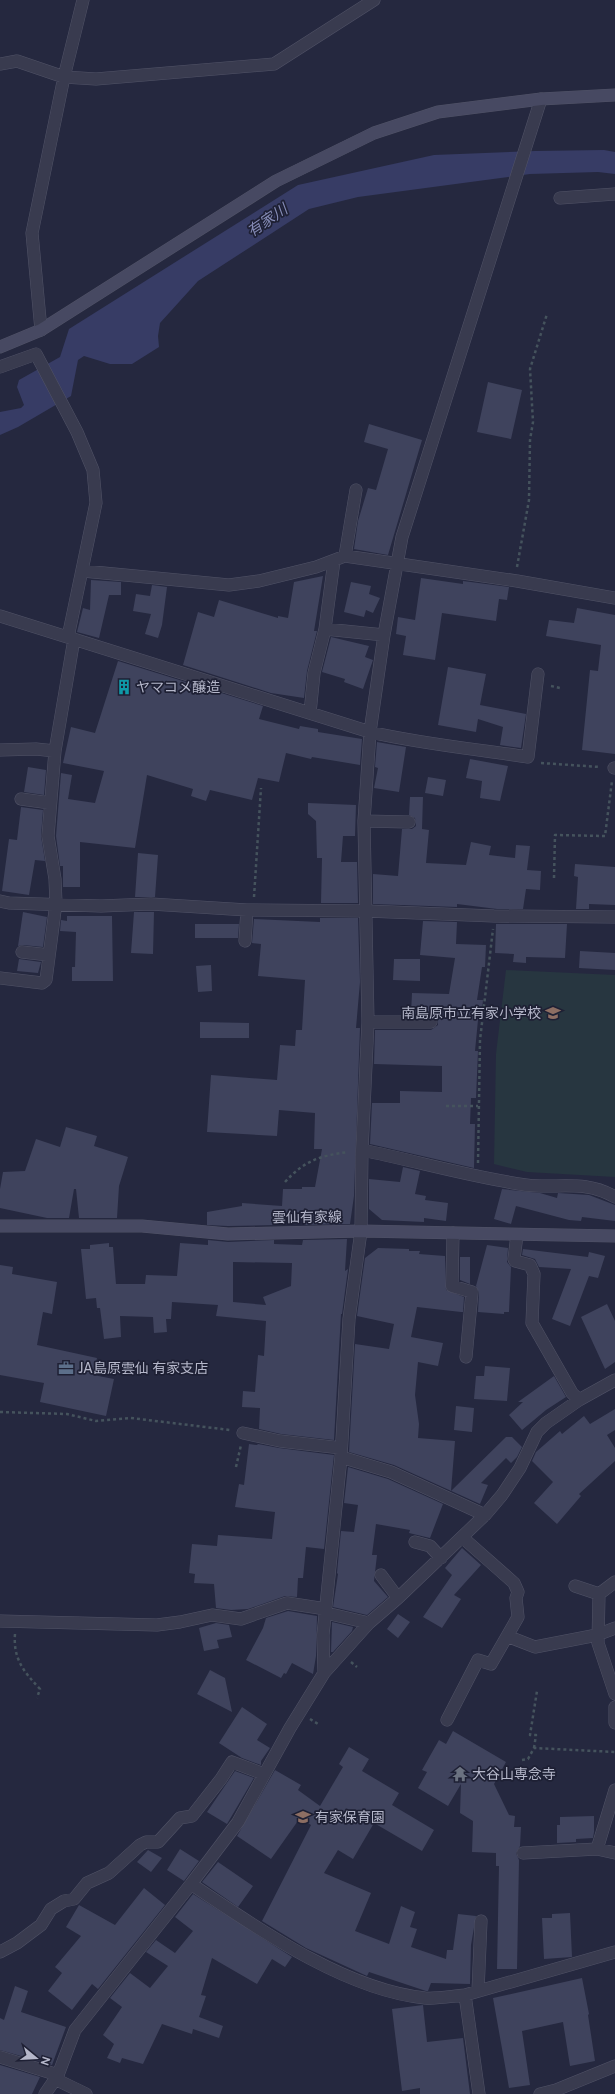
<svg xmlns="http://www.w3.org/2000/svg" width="615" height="2094" viewBox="0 0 615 2094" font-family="'Public Sans','Noto Sans JP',sans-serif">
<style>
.green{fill:#273640}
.water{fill:#373c65}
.building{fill:#3f435d;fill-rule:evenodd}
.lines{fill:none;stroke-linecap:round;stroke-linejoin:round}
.street-casing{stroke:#515367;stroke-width:13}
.secondary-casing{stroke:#515367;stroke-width:13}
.path{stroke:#45535d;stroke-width:2.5;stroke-dasharray:3 3;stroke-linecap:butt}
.street{stroke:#393b4f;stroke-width:12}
.secondary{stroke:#474962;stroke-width:12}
.labels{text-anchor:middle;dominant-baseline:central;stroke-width:3.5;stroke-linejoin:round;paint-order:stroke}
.poi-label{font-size:14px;fill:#b5b7ca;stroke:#1e2034;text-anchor:start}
.street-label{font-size:14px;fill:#b5b7ca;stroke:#1e2034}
.water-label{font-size:15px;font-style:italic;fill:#858bb6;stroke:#1e2034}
</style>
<rect width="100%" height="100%" fill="#25283f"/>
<!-- green -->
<path class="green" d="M506,970L615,975V1177L527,1172L494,1164L496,1054Z"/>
<!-- water -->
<path class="water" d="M604,150L615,152V174L598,172L530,174L358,197L309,209L198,281L160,323L158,336L159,347L132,364H110L84,356L78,360L71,396L18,427L0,435V412L21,408L24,405L17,387L19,380L60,357L69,329L298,185L434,155L535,151Z"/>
<!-- building -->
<path class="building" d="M488,382L522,390L511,439L477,432Z
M369,424L422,440L388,555L354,549L358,521L368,488L376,490L388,449L364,442Z
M323,576L314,631H317L307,671L304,698L271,693L183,665L198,612L214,617L219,600L278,618V616L288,618L294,582Z
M421,578L463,584V581L509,587L507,600L499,599L496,621L442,613L435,660L403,655L406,636L396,634L398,617L415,620Z
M91,580L121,582V595H109L99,638L77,632L83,608L90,610Z
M351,582L371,586L369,594L380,598L373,613L366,610L364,617L344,612Z
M152,585L167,587L162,625L158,638L145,634L151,614L133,611L136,594L150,596Z
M577,608L615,615V754L582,750L590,670L598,671L601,645L546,636L549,620L574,623Z
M331,637L369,646L365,657L373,660L363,689L344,682L345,679L322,672Z
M118,661L263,706L259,719L299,729L300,726L318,729V732L362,739L360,765L312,757L311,759L286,753L279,782L258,778L252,800L210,790L206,801L191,796L193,789L147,775L135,848L80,842V887H63V866H60L56,836L61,773L72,775L68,799L95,803L104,771L63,763L71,727L95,733Z
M448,667L486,674L480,705L526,714L521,748L500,745L503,727L478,719L476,732L438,725Z
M377,742L406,747L399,792L374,788L378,768L375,767Z
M470,759L508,766L500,801L480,798L482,781L466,778Z
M28,767L46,770L44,795L24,792Z
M428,777L446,780L443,796L425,793Z
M410,797H423L422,829L429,830L426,863L466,865L471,842L491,846L489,855L515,858L516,845L530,846L527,870L541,871L540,890L526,889L523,909H497L457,904V907L373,904V874L398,876L402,829H412L416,826L415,818L409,815Z
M308,803L356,805L355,836H343L341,862H357L358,903H321L322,858H317L316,821L308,814Z
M21,807L43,810L41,836L45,861L35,860L29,895L2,891L9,839L17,840Z
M138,853L158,855L155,897H135Z
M575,864L615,867V905L589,904V909H576L578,877L574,876Z
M23,912L47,917L43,947L23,945L18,946Z
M134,912H154L153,954L131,953Z
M67,916H112L113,981H72V967H75L76,932L60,931L61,920L67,921Z
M320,918H358L360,982L356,1028H360L354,1196L350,1224L304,1225V1219H277L276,1225L228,1226L207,1225V1212L242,1206V1203L282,1206L283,1189H302V1187H315L322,1149H314L315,1113L279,1110L277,1136L207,1132L211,1075L277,1080L280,1045L295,1046L296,1030H302L305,980L258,976L261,944L252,943L254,919L320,922Z
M423,921L457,922L456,944L486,945L485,967H482L477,1000H483L481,1020H478L475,1051H478L476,1098H471L470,1124H475L474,1168L370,1144L372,1103H400V1091L442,1092V1066L374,1064L375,1030H431L438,1025V1019L434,1015L411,1014L412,993L449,994L455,958L420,955Z
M195,924H239L238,938H195Z
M496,924H567L565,958L526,957V963L513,962L514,954L495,953Z
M580,951L615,953V970L579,968Z
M19,959L41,962L38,973L17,971Z
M394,959H420V981L393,980Z
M211,965L212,991L198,992L196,966Z
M200,1022L249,1023V1038H200Z
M66,1127L97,1136L94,1146L128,1157L119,1186L117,1218H79L76,1189H74L69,1218H47L0,1208V1189L3,1172L25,1171L36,1139L60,1147Z
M403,1167L420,1171L415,1194L426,1196L425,1200L448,1203L446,1221L424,1218V1222L382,1220L369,1209V1179L400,1182Z
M502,1189L540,1193L557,1198L558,1193L589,1195L615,1205V1221L582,1217L581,1221L569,1220L516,1206L511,1224L494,1219Z
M347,1239L345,1271L348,1269L342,1314H341L334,1440L281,1434L259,1429L260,1408L242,1407L243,1391L255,1392L258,1355L264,1356L266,1321L216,1316L218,1305L172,1302L171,1319H166L167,1332L154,1333L153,1317L120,1316L121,1337L104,1339L100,1308H97L96,1298L86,1299L81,1249H90V1245L109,1243V1247H113L116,1284H145L146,1275L177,1276L180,1243L208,1245V1240L228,1242L274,1240V1244L302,1245L303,1240ZM233,1262L292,1263L291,1286L263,1297L266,1305L233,1302Z
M487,1245L508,1248L507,1262L511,1267L509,1312H504V1314L478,1312L479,1292L476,1286Z
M378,1248L409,1249V1251H420L419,1254L445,1256L446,1290L464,1297L463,1312H461L417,1307L411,1337L443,1343L438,1366L418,1362L415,1395L419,1424L418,1438L455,1441L451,1491L506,1437H512L522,1447L517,1457L511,1463L506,1458L481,1483L488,1485L480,1504L394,1465L349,1452L355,1344L389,1349L394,1324L357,1316L365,1258Z
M523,1249L588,1257L589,1252L605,1256L598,1278L589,1276L570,1326L552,1319L571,1269L539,1267L535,1259L522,1255Z
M460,1257H470V1284L460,1280Z
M0,1265L13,1267L12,1274L57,1282L52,1314L43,1312L37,1345L97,1358L93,1375L114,1379L106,1416L40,1402L44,1383L0,1375Z
M607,1304L615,1321V1362L605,1369L581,1317Z
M485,1366L510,1368L507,1401L474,1399L476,1376H484Z
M554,1376L566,1397L546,1410L522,1430L509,1415L523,1402H518Z
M456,1406L474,1408L472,1432L454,1430Z
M615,1409V1430L607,1435L615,1448V1461L579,1494L581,1496L557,1524L534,1503L553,1482L532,1461L536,1452L560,1431L562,1434L584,1416L590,1424Z
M249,1444L257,1445L258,1444L279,1448L334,1455L324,1549L306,1547L303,1578H298L297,1597L285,1596L248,1609L231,1610L216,1608L214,1584L194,1583L195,1574L189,1573L192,1544L217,1546L218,1535L272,1539L275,1512L235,1507L239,1484L244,1485Z
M348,1467L388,1479L443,1504L430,1538L409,1533L410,1530L376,1524L372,1555H377L374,1581L388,1597L367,1615L333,1607L338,1574L337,1573L341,1531L354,1532L358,1505L344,1503Z
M462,1548L481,1565L454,1595L461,1599L442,1628L423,1617L452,1575L445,1568Z
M288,1611L317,1616L316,1656L313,1674L292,1663L286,1674L284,1673L281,1678L246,1660L263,1628L266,1618Z
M398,1614L410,1622L398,1638L387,1629Z
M332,1622L353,1627L352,1631L333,1652H331Z
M216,1623L229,1625L232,1637L217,1640L219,1648L204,1651L199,1628Z
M210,1670L225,1678L232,1712L197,1694Z
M242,1707L267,1724L257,1740L270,1748L261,1761V1765L242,1758L219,1743Z
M453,1731L506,1762L494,1784L509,1815L515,1816L514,1827H521L520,1846L516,1853L519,1860L517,1969H497L499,1866H496V1853L472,1852L473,1821L460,1813L461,1784L448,1806L418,1788L427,1772L422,1770L439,1740L446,1744Z
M349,1747L369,1759L362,1771L399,1793L392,1805L434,1830L422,1851L374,1823L353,1859L338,1850L324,1873L371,1893L355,1931L389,1944L401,1906L415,1912L410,1927L417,1929L411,1947L446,1959L447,1950H453L458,1914L476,1916L471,1945L470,1984L431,1983L428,1991H426L369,1972L367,1976L306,1948L262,1921L311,1825L300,1818L271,1859L237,1836L275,1770L301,1785L298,1790L320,1806L343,1767L339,1764Z
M235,1771L254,1778L227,1824L207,1812Z
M594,1816V1832L593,1838L576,1839V1842L557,1843V1825H560V1817Z
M180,1849L199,1861L184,1881L167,1870Z
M148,1850L162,1858L151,1872L137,1862Z
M218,1862L253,1886L238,1907L202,1882Z
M144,1888L165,1905L98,1989L92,1984L72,2010L48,1991L62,1973L55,1967L81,1936L66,1927L79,1905L115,1925Z
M193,1894L292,1957L285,1967L272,1959L257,1984L212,1958L201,1995L206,1996L199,2017L223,2026L219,2038L193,2029L192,2034L162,2024L143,2064L122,2058L120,2063L107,2058L114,2044L103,2035L122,2007L110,1998L130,1973L150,1988L168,1966L146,1952L156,1940L175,1953L193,1931L175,1917Z
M570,1913L572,1957L544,1959L542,1918H552V1914Z
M582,1978L589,2014L588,2015L595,2061L570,2066L563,2022L522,2031L530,2085L509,2088L493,1998Z
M15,1986L28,1991L21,2012L66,2027L52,2065L0,2050V2018L4,2020Z
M423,2005L427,2042L463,2038L470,2094H420V2088L402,2091L392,2009Z
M0,2065L40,2077L32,2094H0Z"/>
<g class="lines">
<!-- street casing -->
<g class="street-casing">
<path id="street" d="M0,64L17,61L64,77L96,79L274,64L374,0
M560,198L615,194
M41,330L32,233L64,77L83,0
M0,367L36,354L77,432L93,470L96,503L68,637
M345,556L356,490
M83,571L229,585L259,581L316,567L345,556L517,581L615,598
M0,616L370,732C422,744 475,749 528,757L538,674
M325,629L384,635
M310,713L314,673L325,629L334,561
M0,750L36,749L55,751
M614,768H615
M21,799L50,803
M364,821L409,822
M0,901L9,903L101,906L151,904L247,910L366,911L494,916L615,917
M245,941L247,910
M22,952L49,955
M0,978L42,983L46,980L56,903L55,879L48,836L55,751L74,639
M368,1022H431
M362,1150C416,1161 471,1177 526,1185C558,1189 584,1179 615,1197
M453,1233L452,1286L472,1292L466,1357
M517,1235L514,1259L515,1261L530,1265L534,1274L532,1323L572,1393L579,1400
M243,1433L280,1441L341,1448
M341,1457L391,1472L485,1515
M415,1542L430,1546L441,1558
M381,1575L398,1598
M615,1582L599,1594L598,1643L615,1694
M575,1586L599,1594
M326,1613L369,1623
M0,1621L157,1625L180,1622L212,1615L241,1619L287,1603L326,1609
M507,1636L535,1647L597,1635L615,1628
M324,1673L323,1635L341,1457L349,1319L361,1231L362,1150L368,1022L364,821L370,732L384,635L402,537L541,99
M615,1707V1723
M447,1720L478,1660L491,1664L518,1617L516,1598L518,1592L514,1583L462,1537
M597,1849L615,1790
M523,1853L597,1849L615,1853
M191,1884C257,1928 345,1990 425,1998C438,1999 452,1996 465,1995L479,2094
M0,1952L17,1943L41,1925L51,1909L64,1901L74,1899L87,1883L109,1873L140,1845L146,1842H158L180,1818L192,1816L221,1779L232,1762L264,1774
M478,1991L481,1921
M465,1995L615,1952
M0,2057L58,2075
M55,2079L86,2094
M45,2094L58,2075L75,2030L191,1884L238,1822L290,1728L324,1673L369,1623L398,1598L485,1515L502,1495L520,1468L537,1432L546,1423L579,1400L615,1380
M540,2094L556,2090L615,2066"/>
</g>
<!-- secondary casing -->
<g class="secondary-casing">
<path id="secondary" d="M0,347L41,330L276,181L374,133L438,112L541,99L615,95
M0,1226H142L228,1234L361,1231L615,1236"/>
</g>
<!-- path -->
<path class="path" d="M517,567L529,500L530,440L533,422L530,369L547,314
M551,686L560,688
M541,763L600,767
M554,878L555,835L605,836L612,781
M254,897L261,788
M446,1106H478
M478,1163L480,1040L493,929
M285,1182C305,1160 320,1156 348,1152
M0,1412L67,1414L96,1421L131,1418L230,1430
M236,1467L241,1445
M15,1634C13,1659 24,1672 40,1689L37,1698
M351,1662L357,1667
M310,1719L318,1724
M534,1748L536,1735H530L537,1691
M522,1760L528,1759L534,1748L615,1752"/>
<!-- street -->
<use href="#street" class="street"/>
<!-- secondary -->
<use href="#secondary" class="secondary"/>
</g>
<!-- icons -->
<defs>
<g id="building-bare" transform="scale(1.2)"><path d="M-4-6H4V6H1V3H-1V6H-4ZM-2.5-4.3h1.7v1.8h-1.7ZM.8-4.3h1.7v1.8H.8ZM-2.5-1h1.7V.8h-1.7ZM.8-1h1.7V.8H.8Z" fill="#0f9aa8" stroke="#1e2034" stroke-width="2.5" paint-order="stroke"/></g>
<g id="school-bare" transform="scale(1.2)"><path d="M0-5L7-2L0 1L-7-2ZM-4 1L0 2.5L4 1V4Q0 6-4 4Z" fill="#8d6e63" stroke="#1e2034" stroke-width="2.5" paint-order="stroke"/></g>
<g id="office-bare" transform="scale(1.2)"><path d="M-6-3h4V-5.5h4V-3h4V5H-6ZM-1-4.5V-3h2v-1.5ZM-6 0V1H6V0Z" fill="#5c6f8a" stroke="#1e2034" stroke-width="2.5" paint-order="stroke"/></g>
<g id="temple-bare" transform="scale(1.2)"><path d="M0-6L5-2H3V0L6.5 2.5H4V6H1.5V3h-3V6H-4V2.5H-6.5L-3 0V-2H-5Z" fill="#6b7280" stroke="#1e2034" stroke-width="2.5" paint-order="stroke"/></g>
</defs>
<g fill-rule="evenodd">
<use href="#building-bare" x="124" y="687"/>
<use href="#school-bare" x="553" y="1013"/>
<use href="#office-bare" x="66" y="1368"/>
<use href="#temple-bare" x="460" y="1774"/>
<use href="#school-bare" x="303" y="1817"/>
</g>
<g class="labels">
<!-- poi labels -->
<g class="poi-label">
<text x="136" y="687">ヤマコメ醸造</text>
<text x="541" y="1013" text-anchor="end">南島原市立有家小学校</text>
<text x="78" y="1368">JA島原雲仙 有家支店</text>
<text x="472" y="1774">大谷山専念寺</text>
<text x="315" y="1817">有家保育園</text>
</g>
<!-- street labels -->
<g class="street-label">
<text transform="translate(307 1217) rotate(-1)">雲仙有家線</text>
</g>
<!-- water labels -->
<g class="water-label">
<text transform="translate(267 220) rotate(-34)">有家川</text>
</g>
</g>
<!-- north arrow -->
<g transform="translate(36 2058) rotate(108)" stroke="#1e2034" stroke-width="3" paint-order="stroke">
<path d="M0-3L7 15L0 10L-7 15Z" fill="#b5b7ca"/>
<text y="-6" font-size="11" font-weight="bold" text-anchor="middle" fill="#b5b7ca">N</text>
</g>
</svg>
